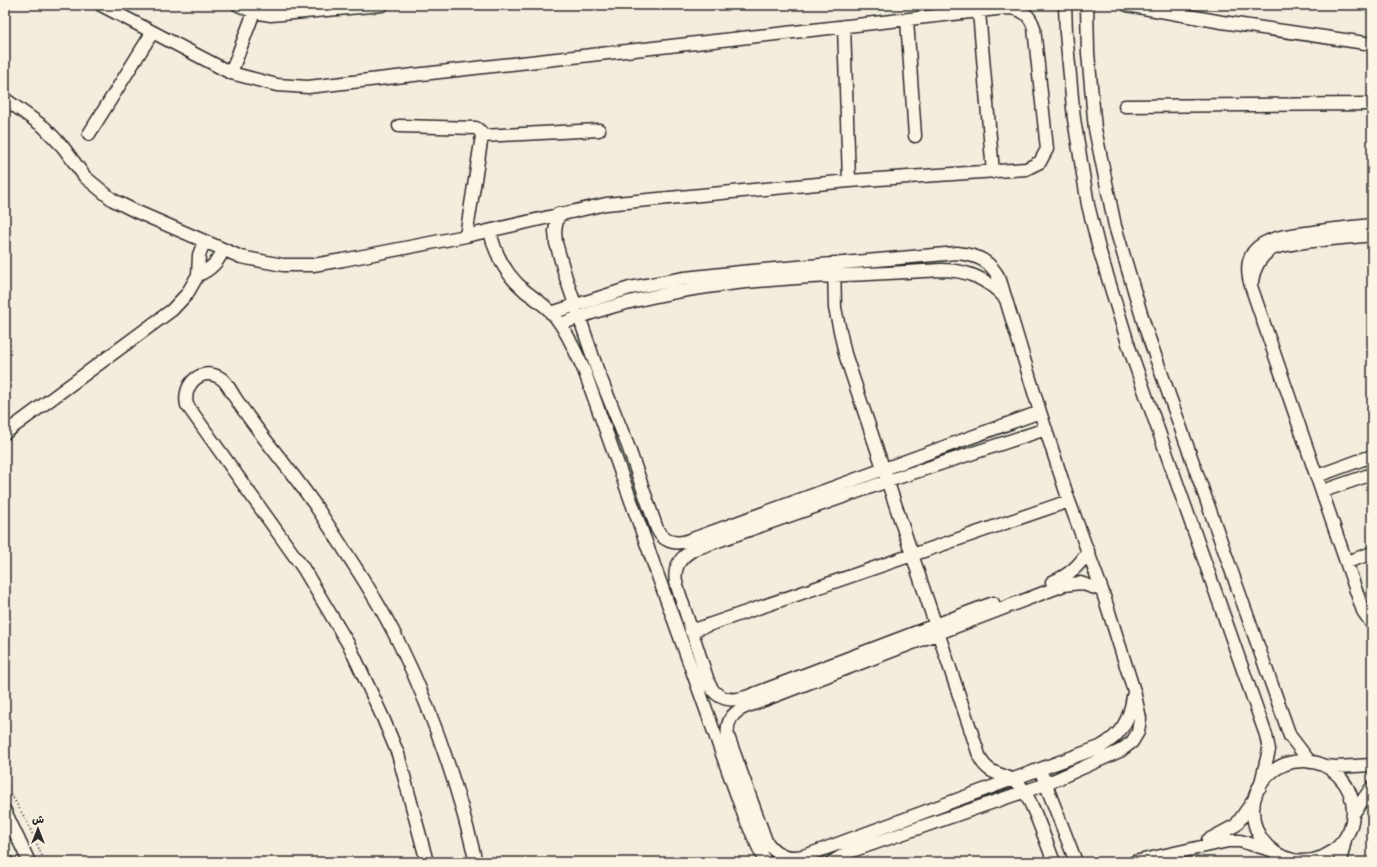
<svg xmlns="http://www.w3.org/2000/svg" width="1377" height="867" viewBox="0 0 1377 867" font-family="Delius,'Playpen Sans Arabic',sans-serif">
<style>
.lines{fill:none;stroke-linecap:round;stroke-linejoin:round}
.minor-casing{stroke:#2b2b2b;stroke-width:15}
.path{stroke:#2b2b2b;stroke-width:2;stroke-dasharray:1 3;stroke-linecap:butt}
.minor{stroke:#fcf5e5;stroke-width:12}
</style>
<rect width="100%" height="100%" fill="#f4edde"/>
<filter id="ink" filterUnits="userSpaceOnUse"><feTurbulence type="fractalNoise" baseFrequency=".025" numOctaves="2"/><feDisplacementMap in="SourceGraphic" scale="8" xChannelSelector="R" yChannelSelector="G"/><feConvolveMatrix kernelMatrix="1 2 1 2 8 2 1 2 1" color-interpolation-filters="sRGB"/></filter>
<g filter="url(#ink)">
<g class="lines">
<!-- minor casing -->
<g class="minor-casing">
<path id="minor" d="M238,5L254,12L271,15L382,5
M1065,5L1066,33L1074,119L1088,205L1099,249L1131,353L1266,735L1269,750L1260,787
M1087,5L1088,53L1095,129L1115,226L1145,327L1290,736L1310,762
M1127,5L1222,22L1372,44
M979,12L993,172
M907,20L915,136
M844,26L849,181
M231,73L254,12
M5,99L44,127L63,147L85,177L113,200L135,211L241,257L283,265H313L343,260L466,236L606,204L849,181L1026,169L1040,162L1047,149L1034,28C1030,14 1021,8 1006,8L308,87L277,85L231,73L101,5
M1125,106L1372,104
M399,126L476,128L480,131L482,136L466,236
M89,134L152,33
M482,136L599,130
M558,214L555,231L556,243L566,278L597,369L628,446L657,529C663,541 674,545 687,541L1040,412
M1372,225C1353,227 1333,229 1314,232C1278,236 1235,240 1252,289L1363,611L1372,624
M490,231C495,254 506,275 525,291C534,298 545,305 553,314C567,331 575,351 584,370L745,818L765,862
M834,263L835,308L845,354L980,758C990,778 1007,772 1020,785C1031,797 1047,845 1054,862
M198,275C210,270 218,263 223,250
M1252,282C1253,270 1260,257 1270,250C1286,241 1351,238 1372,235
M551,313L630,288L685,278L741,272L957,253C978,255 991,261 1000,280L1040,412L1069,501L1102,590L1134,691L1140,718L1138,732L1132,742L1120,751L1046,784L849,852L832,862
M561,324C681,276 814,278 942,270C967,270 988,279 1005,298
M5,433L172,310L187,294L198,275L199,255L204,242
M1317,476L1372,456
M1323,491L1372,474
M1347,562L1372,553
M1052,582C1068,576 1079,567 1088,551
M1102,590L1080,583L1064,585L743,708C731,714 726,723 728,736L766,841C778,859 794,860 813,853L1100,747C1121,735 1130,720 1133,696
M993,603L746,697C731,702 717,700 709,684L677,586C672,569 679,557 695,549L888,481L1046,429
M691,631L1069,501
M1253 811a50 50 0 1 1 100 0a50 50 0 1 1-100 0Z
M1325,766L1337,767L1372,765
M1043,777L1076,862
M5,811L29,862
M1353,814L1372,787
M1208,840L1236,825L1253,801
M5,859L7,862
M427,862L398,754L383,718L350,647L303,568L187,405C182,384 202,365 222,379C228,384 231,392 236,399C262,439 295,474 321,514C348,556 377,598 399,643C433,712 458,787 476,862
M1134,862L1228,841H1240L1271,850
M1340,862L1345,840"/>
</g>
<!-- path -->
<path class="path" d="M5,784L26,820L45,862"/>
<!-- minor -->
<use href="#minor" class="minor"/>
</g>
</g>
<!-- margin -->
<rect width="1377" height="867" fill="none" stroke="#fcf5e5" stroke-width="20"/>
<rect x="10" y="10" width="1357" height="847" fill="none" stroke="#2b2b2b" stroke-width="1.5" filter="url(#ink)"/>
<!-- north arrow -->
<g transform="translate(38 829)" stroke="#fcf5e5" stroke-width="3" paint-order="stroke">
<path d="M0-3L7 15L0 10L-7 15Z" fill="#2b2b2b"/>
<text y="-6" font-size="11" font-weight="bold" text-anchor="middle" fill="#2b2b2b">ش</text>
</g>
</svg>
